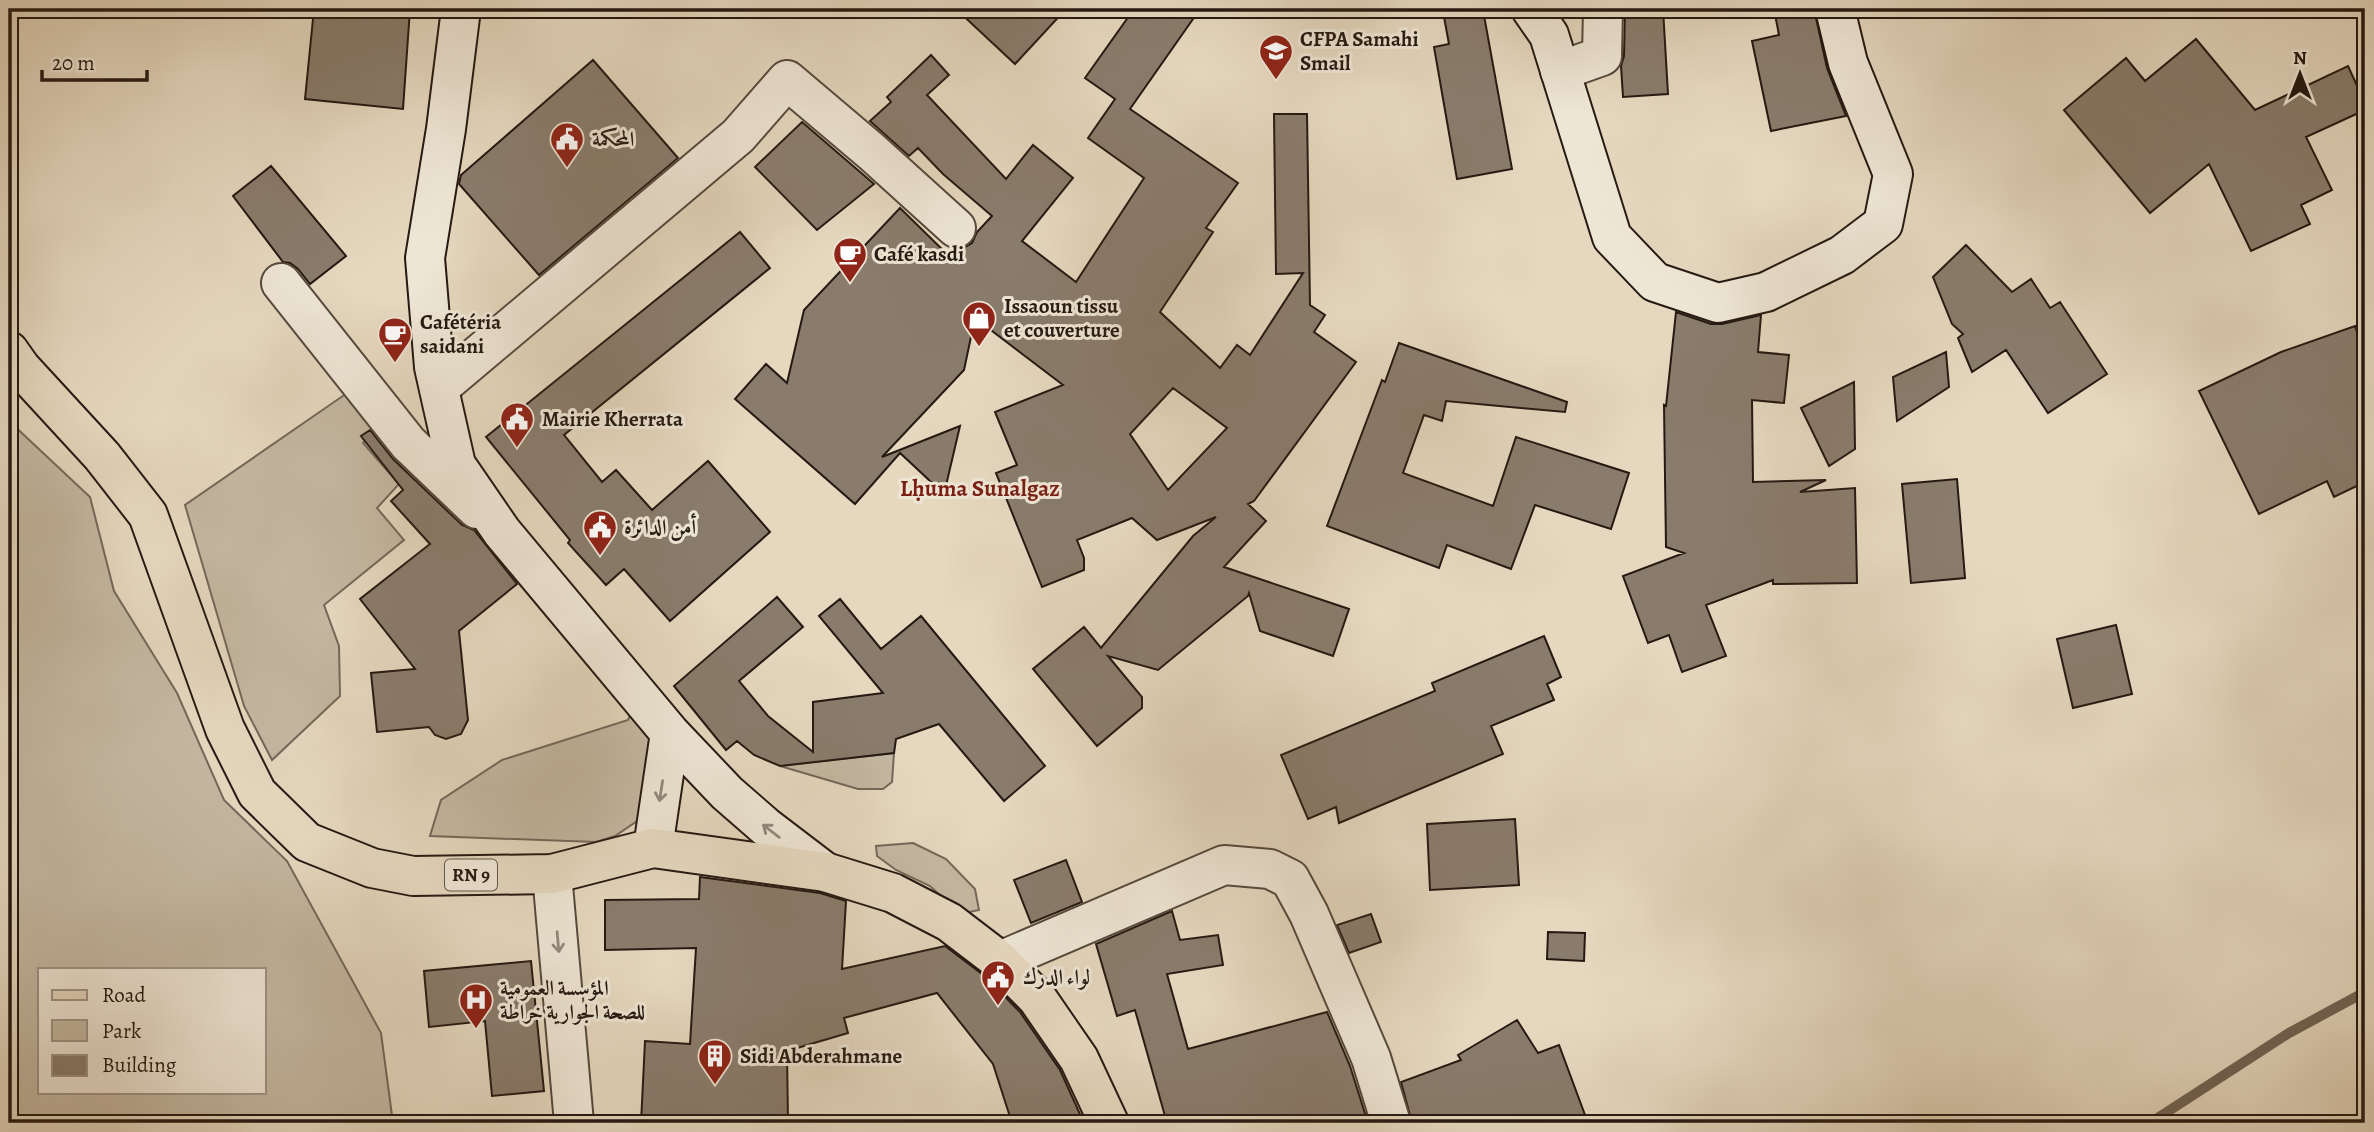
<svg xmlns="http://www.w3.org/2000/svg" width="2374" height="1132" viewBox="0 0 2374 1132" font-family="Alegreya,Amiri,serif">
<style>
.green{fill:#c4b8a2;stroke:#74685a;stroke-width:2;fill-rule:evenodd}
.lines{fill:none;stroke-linecap:round;stroke-linejoin:round}
.stream{stroke:#716556;stroke-width:10}
.building{fill:#897c6c;stroke:#251912;stroke-width:2;fill-rule:evenodd}
.street-casing{stroke:#55493d;stroke-width:42}
.secondary-casing{stroke:#251912;stroke-width:42}
.primary-casing{stroke:#251912;stroke-width:42}
.street{stroke:#eee6d5;stroke-width:38}
.secondary{stroke:#eee6d5;stroke-width:38}
.primary{stroke:#e5d8bf;stroke-width:38}
.oneway{stroke:#948a7d}
.labels{text-anchor:middle;dominant-baseline:central;stroke-width:6;stroke-linejoin:round;paint-order:stroke}
.shield{fill:#eee6d5;stroke:#61564c;stroke-width:2}
.shield-label{font-size:19px;font-weight:bold;fill:#251912}
.poi-label{font-size:21px;font-weight:bold;fill:#251912;stroke:#eee6d5;text-anchor:start}
.neighbourhood-label{font-size:23px;font-weight:bold;fill:#7a1f14;stroke:#eee6d5}
</style>
<rect width="100%" height="100%" fill="#e5d8bf"/>
<filter id="stains"><feTurbulence type="fractalNoise" baseFrequency=".00286" numOctaves="4"/><feColorMatrix values="0 0 0 0 .2 0 0 0 0 .09 0 0 0 0 .02 0 0 0 .5 -.17"/></filter>
<radialGradient id="worn" r=".72"><stop offset=".6" stop-color="#630" stop-opacity="0"/><stop offset="1" stop-color="#630" stop-opacity=".3"/></radialGradient>
<!-- green -->
<path class="green" d="M350,391L378,426L363,443L399,484L377,508L404,540L324,605L339,646L340,696L272,760L244,706L185,505Z
M9,421L90,497L114,591L177,693L224,800L287,861L381,1033L393,1123H9ZM264,969V1092H40V969Z
M633,709L649,737L658,766L640,819L615,836L596,842L430,836L441,800L502,760L628,720Z
M894,753L892,782L883,789H858L780,766Z
M913,843L946,859L975,889L979,910L965,913L953,907L930,886L896,870L877,856L876,846Z"/>
<g class="lines">
<!-- stream -->
<path class="stream" d="M2150,1123L2289,1033L2365,992"/>
</g>
<!-- building -->
<path class="building" d="M314,9H410L403,109L305,99Z
M956,9H1066L1015,64Z
M1134,9H1200L1130,109L1238,183L1206,228L1213,232L1160,312L1220,368L1237,345L1250,355L1303,273L1276,274L1274,114H1307L1310,305L1325,315L1314,332L1356,362L1254,501L1248,504L1266,521L1224,567L1349,609L1333,656L1260,631L1249,593L1248,596L1158,670L1108,656L1142,697V708L1097,746L1033,669L1084,627L1101,648L1193,536L1216,517L1157,540L1132,518L1077,540L1084,558V570L1042,587L996,473L1017,465L995,412L1063,385L975,318L964,370L882,457L960,426L944,494L900,453L855,504L735,399L766,364L787,383L804,310L900,208L952,259L962,249L972,243L977,232L992,216L943,174L918,148L909,156L870,121L891,102L887,97L931,55L949,75L927,95L1006,179L1033,145L1073,178L1022,241L1076,282L1144,178L1088,138L1115,99L1085,78ZM1173,388L1227,428L1168,490L1130,434Z
M1625,9H1663L1668,94L1623,97L1621,66L1624,56Z
M1774,9H1814L1827,68L1846,116L1771,131L1752,41L1779,35Z
M1483,10L1512,169L1457,179L1434,47L1449,44L1444,17Z
M2196,39L2255,110L2348,66L2365,103V110L2306,137L2332,190L2301,205L2310,224L2251,251L2209,164L2150,213L2064,110L2126,58L2145,81Z
M593,60L678,158L539,275L459,184L461,175Z
M802,122L874,184L817,230L755,167Z
M271,166L346,256L310,284L298,269L290,263L283,262L233,196Z
M740,232L770,268L564,435L602,482L616,470L652,510L708,461L770,532L670,621L624,569L606,585L568,543L570,540L486,437Z
M1966,245L2012,292L2031,279L2050,308L2060,302L2107,374L2048,413L2006,350L1972,372L1958,338L1963,334L1952,324L1933,277Z
M1676,312L1711,324H1722L1761,315L1758,352L1789,355L1784,403L1752,400L1753,482L1826,480L1800,492L1855,488L1857,583L1773,584V580L1706,605L1726,656L1682,672L1669,635L1648,643L1623,576L1684,553L1666,547L1664,405L1666,406Z
M2355,326L2365,356V482L2334,497L2327,481L2259,514L2199,391L2281,352Z
M1399,343L1567,402L1565,412L1446,401L1442,421L1424,415L1403,473L1493,506L1516,437L1629,473L1611,529L1535,505L1511,569L1447,545L1439,568L1327,526L1382,380L1385,382Z
M1946,352L1949,387L1897,421L1893,377Z
M1854,382L1855,449L1829,466L1801,408Z
M370,430L393,459L462,525L474,530L517,584L459,631L468,720L461,734L446,739L435,735L429,727L377,732L371,673L415,669L360,599L430,544L391,501L403,490L361,436Z
M1957,479L1965,578L1911,583L1902,484Z
M777,597L803,627L739,681L768,716L813,752V702L883,693L819,616L840,599L881,649L921,616L1045,766L1004,801L939,724L896,739L894,753L780,766L754,755L737,741L726,750L674,686Z
M2116,625L2132,694L2073,708L2057,639Z
M1544,636L1561,677L1547,684L1554,700L1491,726L1503,754L1339,823L1336,807L1308,819L1281,755L1435,691L1432,683Z
M1515,819L1519,885L1430,890L1427,824Z
M1066,860L1082,902L1031,923L1014,880Z
M700,877L820,893L846,901L842,969L945,946L986,977L1020,1012L1060,1070L1084,1123H1012L993,1064L937,993L844,1018L848,1033L787,1051L788,1123H641L645,1041L690,1044L696,948L605,950V900L699,899Z
M1172,911L1180,940L1218,935L1223,965L1167,974L1188,1049L1327,1012L1350,1066L1368,1123H1167L1135,1010L1117,1016L1096,944Z
M1371,914L1381,942L1349,953L1337,925Z
M1548,932L1585,933L1584,961L1547,959Z
M531,961L544,1091L492,1096L485,1021L429,1027L424,971Z
M1517,1020L1538,1053L1559,1045L1588,1123H1412L1401,1082L1461,1060L1458,1055Z"/>
<g class="lines">
<!-- street casing -->
<g class="street-casing">
<path id="street" d="M1560,71L1602,56L1603,9
M281,283L408,443L477,509
M439,388L738,136L787,80L872,152L956,228
M552,874L574,1123
M1000,961L1224,865L1270,869L1290,879L1309,914L1371,1058L1391,1123"/>
</g>
<!-- secondary casing -->
<g class="secondary-casing">
<path id="secondary" d="M461,9L446,129L425,258L434,367L456,465L502,532L670,733L727,793L766,827L825,872
M1531,9L1549,35L1612,237L1655,282L1718,303L1766,292L1842,255L1883,224L1893,174L1848,63L1835,9
M653,848L670,733"/>
</g>
<!-- primary casing -->
<g class="primary-casing">
<path id="primary" d="M9,351L21,368L102,456L148,515L225,729L257,793L307,842L372,868L413,876L552,874L653,848L825,872L893,893L949,922L1000,961L1037,998L1079,1059L1109,1123"/>
</g>
<!-- street -->
<use href="#street" class="street"/>
<!-- secondary -->
<use href="#secondary" class="secondary"/>
<!-- primary -->
<use href="#primary" class="primary"/>
</g>
<!-- one-way arrows -->
<defs><path id="oneway-shaft" d="M-6 0H5M1.5-3L5.5 0L1.5 3" fill="none" stroke-width="1.6" stroke-linecap="round" stroke-linejoin="round" transform="scale(1.75)"/></defs>
<g class="oneway">
<use href="#oneway-shaft" transform="translate(661 791) rotate(99)"/>
<use href="#oneway-shaft" transform="translate(771 831) rotate(-142)"/>
<use href="#oneway-shaft" transform="translate(558 942) rotate(85)"/>
</g>
<!-- icons -->
<defs>
<g id="university-pin" transform="scale(1.75)"><path d="M0 17L-7.5 6A9.5 9.5 0 1 1 7.5 6Z" fill="#8f2418" stroke="#eee6d5"/><path d="M0-5L7-2L0 1L-7-2ZM-4 1L0 2.5L4 1V4Q0 6-4 4Z" fill="#fff"/></g>
<g id="civic-pin" transform="scale(1.75)"><path d="M0 17L-7.5 6A9.5 9.5 0 1 1 7.5 6Z" fill="#8f2418" stroke="#eee6d5"/><path d="M-.6-6.5H3V-4.5H.6V-3L4-1V1h2V6H-6V1h2V-1L-.6-3ZM-1.2 2.5V6h2.4V2.5Z" fill="#fff"/></g>
<g id="cafe-pin" transform="scale(1.75)"><path d="M0 17L-7.5 6A9.5 9.5 0 1 1 7.5 6Z" fill="#8f2418" stroke="#eee6d5"/><path d="M-5.5-4.5H6V0H3Q3 3.5 0 3.5H-2.5Q-5.5 3.5-5.5 0ZM3-3.2v2h1.7v-2ZM-6 4.5H4V6H-6Z" fill="#fff"/></g>
<g id="shop-pin" transform="scale(1.75)"><path d="M0 17L-7.5 6A9.5 9.5 0 1 1 7.5 6Z" fill="#8f2418" stroke="#eee6d5"/><path d="M-5-2.5h2.3a2.7 3.5 0 0 1 5.4 0H5L5.5 6h-11ZM-1.5-2.5h3a1.5 2.3 0 0 0-3 0Z" fill="#fff"/></g>
<g id="hospital-pin" transform="scale(1.75)"><path d="M0 17L-7.5 6A9.5 9.5 0 1 1 7.5 6Z" fill="#8f2418" stroke="#eee6d5"/><path d="M-5-5h3v3.5h4V-5h3V5h-3V1.5h-4V5h-3Z" fill="#fff"/></g>
<g id="building-pin" transform="scale(1.75)"><path d="M0 17L-7.5 6A9.5 9.5 0 1 1 7.5 6Z" fill="#8f2418" stroke="#eee6d5"/><path d="M-4-6H4V6H1V3H-1V6H-4ZM-2.5-4.3h1.7v1.8h-1.7ZM.8-4.3h1.7v1.8H.8ZM-2.5-1h1.7V.8h-1.7ZM.8-1h1.7V.8H.8Z" fill="#fff"/></g>
</defs>
<g fill-rule="evenodd">
<use href="#university-pin" x="1276" y="51"/>
<use href="#civic-pin" x="567" y="139"/>
<use href="#cafe-pin" x="850" y="254"/>
<use href="#shop-pin" x="979" y="318"/>
<use href="#cafe-pin" x="395" y="334"/>
<use href="#civic-pin" x="517" y="419"/>
<use href="#civic-pin" x="600" y="527"/>
<use href="#civic-pin" x="998" y="977"/>
<use href="#hospital-pin" x="476" y="1000"/>
<use href="#building-pin" x="715" y="1056"/>
</g>
<g class="labels">
<!-- shield labels -->
<rect class="shield" x="445" y="859.5" width="52" height="31" rx="5"/>
<g class="shield-label">
<text x="471" y="875">RN 9</text>
</g>
<!-- poi labels -->
<g class="poi-label">
<text x="1300" y="39">CFPA Samahi<tspan x="1300" dy="24">Smail</tspan></text>
<text x="592" y="139">المحكمة</text>
<text x="874" y="254">Café kasdi</text>
<text x="1004" y="306">Issaoun tissu<tspan x="1004" dy="24">et couverture</tspan></text>
<text x="420" y="322">Cafétéria<tspan x="420" dy="24">saidani</tspan></text>
<text x="542" y="419">Mairie Kherrata</text>
<text x="624" y="527">أمن الدائرة</text>
<text x="1023" y="977">لواء الدرك</text>
<text x="500" y="988">المؤسسة العمومية<tspan x="500" dy="24">للصحة الجوارية خراطة</tspan></text>
<text x="740" y="1056">Sidi Abderahmane</text>
</g>
<!-- neighbourhood labels -->
<g class="neighbourhood-label">
<text x="980" y="488">Lḥuma Sunalgaz</text>
</g>
</g>
<!-- margin -->
<rect width="2374" height="1132" fill="none" stroke="#e5d8bf" stroke-width="35"/>
<rect x="10" y="10" width="2353" height="1111" fill="none" stroke="#251912" stroke-width="3.5"/>
<rect x="18" y="18" width="2339" height="1097" fill="none" stroke="#251912" stroke-width="2"/>
<!-- legend -->
<rect x="38" y="968" width="228" height="126" fill="#eee6d5" stroke="#9e9487" stroke-width="2"/>
<rect x="52" y="990" width="35" height="10" fill="#e5d8bf" stroke="#9e9487" stroke-width="2"/>
<text x="102" y="1002" font-size="21" fill="#251912">Road</text>
<rect x="52" y="1020" width="35" height="21" fill="#c4b8a2" stroke="#9e9487" stroke-width="2"/>
<text x="102" y="1038" font-size="21" fill="#251912">Park</text>
<rect x="52" y="1055" width="35" height="21" fill="#897c6c" stroke="#9e9487" stroke-width="2"/>
<text x="102" y="1072" font-size="21" fill="#251912">Building</text>
<!-- north arrow -->
<g transform="translate(2300 74)" stroke="#eee6d5" stroke-width="5" paint-order="stroke">
<path d="M0-5L12 26L0 18L-12 26Z" fill="#251912"/>
<text y="-10" font-size="19" font-weight="bold" text-anchor="middle" fill="#251912">N</text>
</g>
<!-- scale -->
<path d="M42 70v10h105v-10" fill="none" stroke="#251912" stroke-width="3.5"/>
<text x="52" y="70" font-size="21" fill="#251912" stroke="#eee6d5" stroke-width="5" paint-order="stroke">20 m</text>
<rect width="100%" height="100%" filter="url(#stains)"/>
<rect width="100%" height="100%" fill="url(#worn)"/>
</svg>
